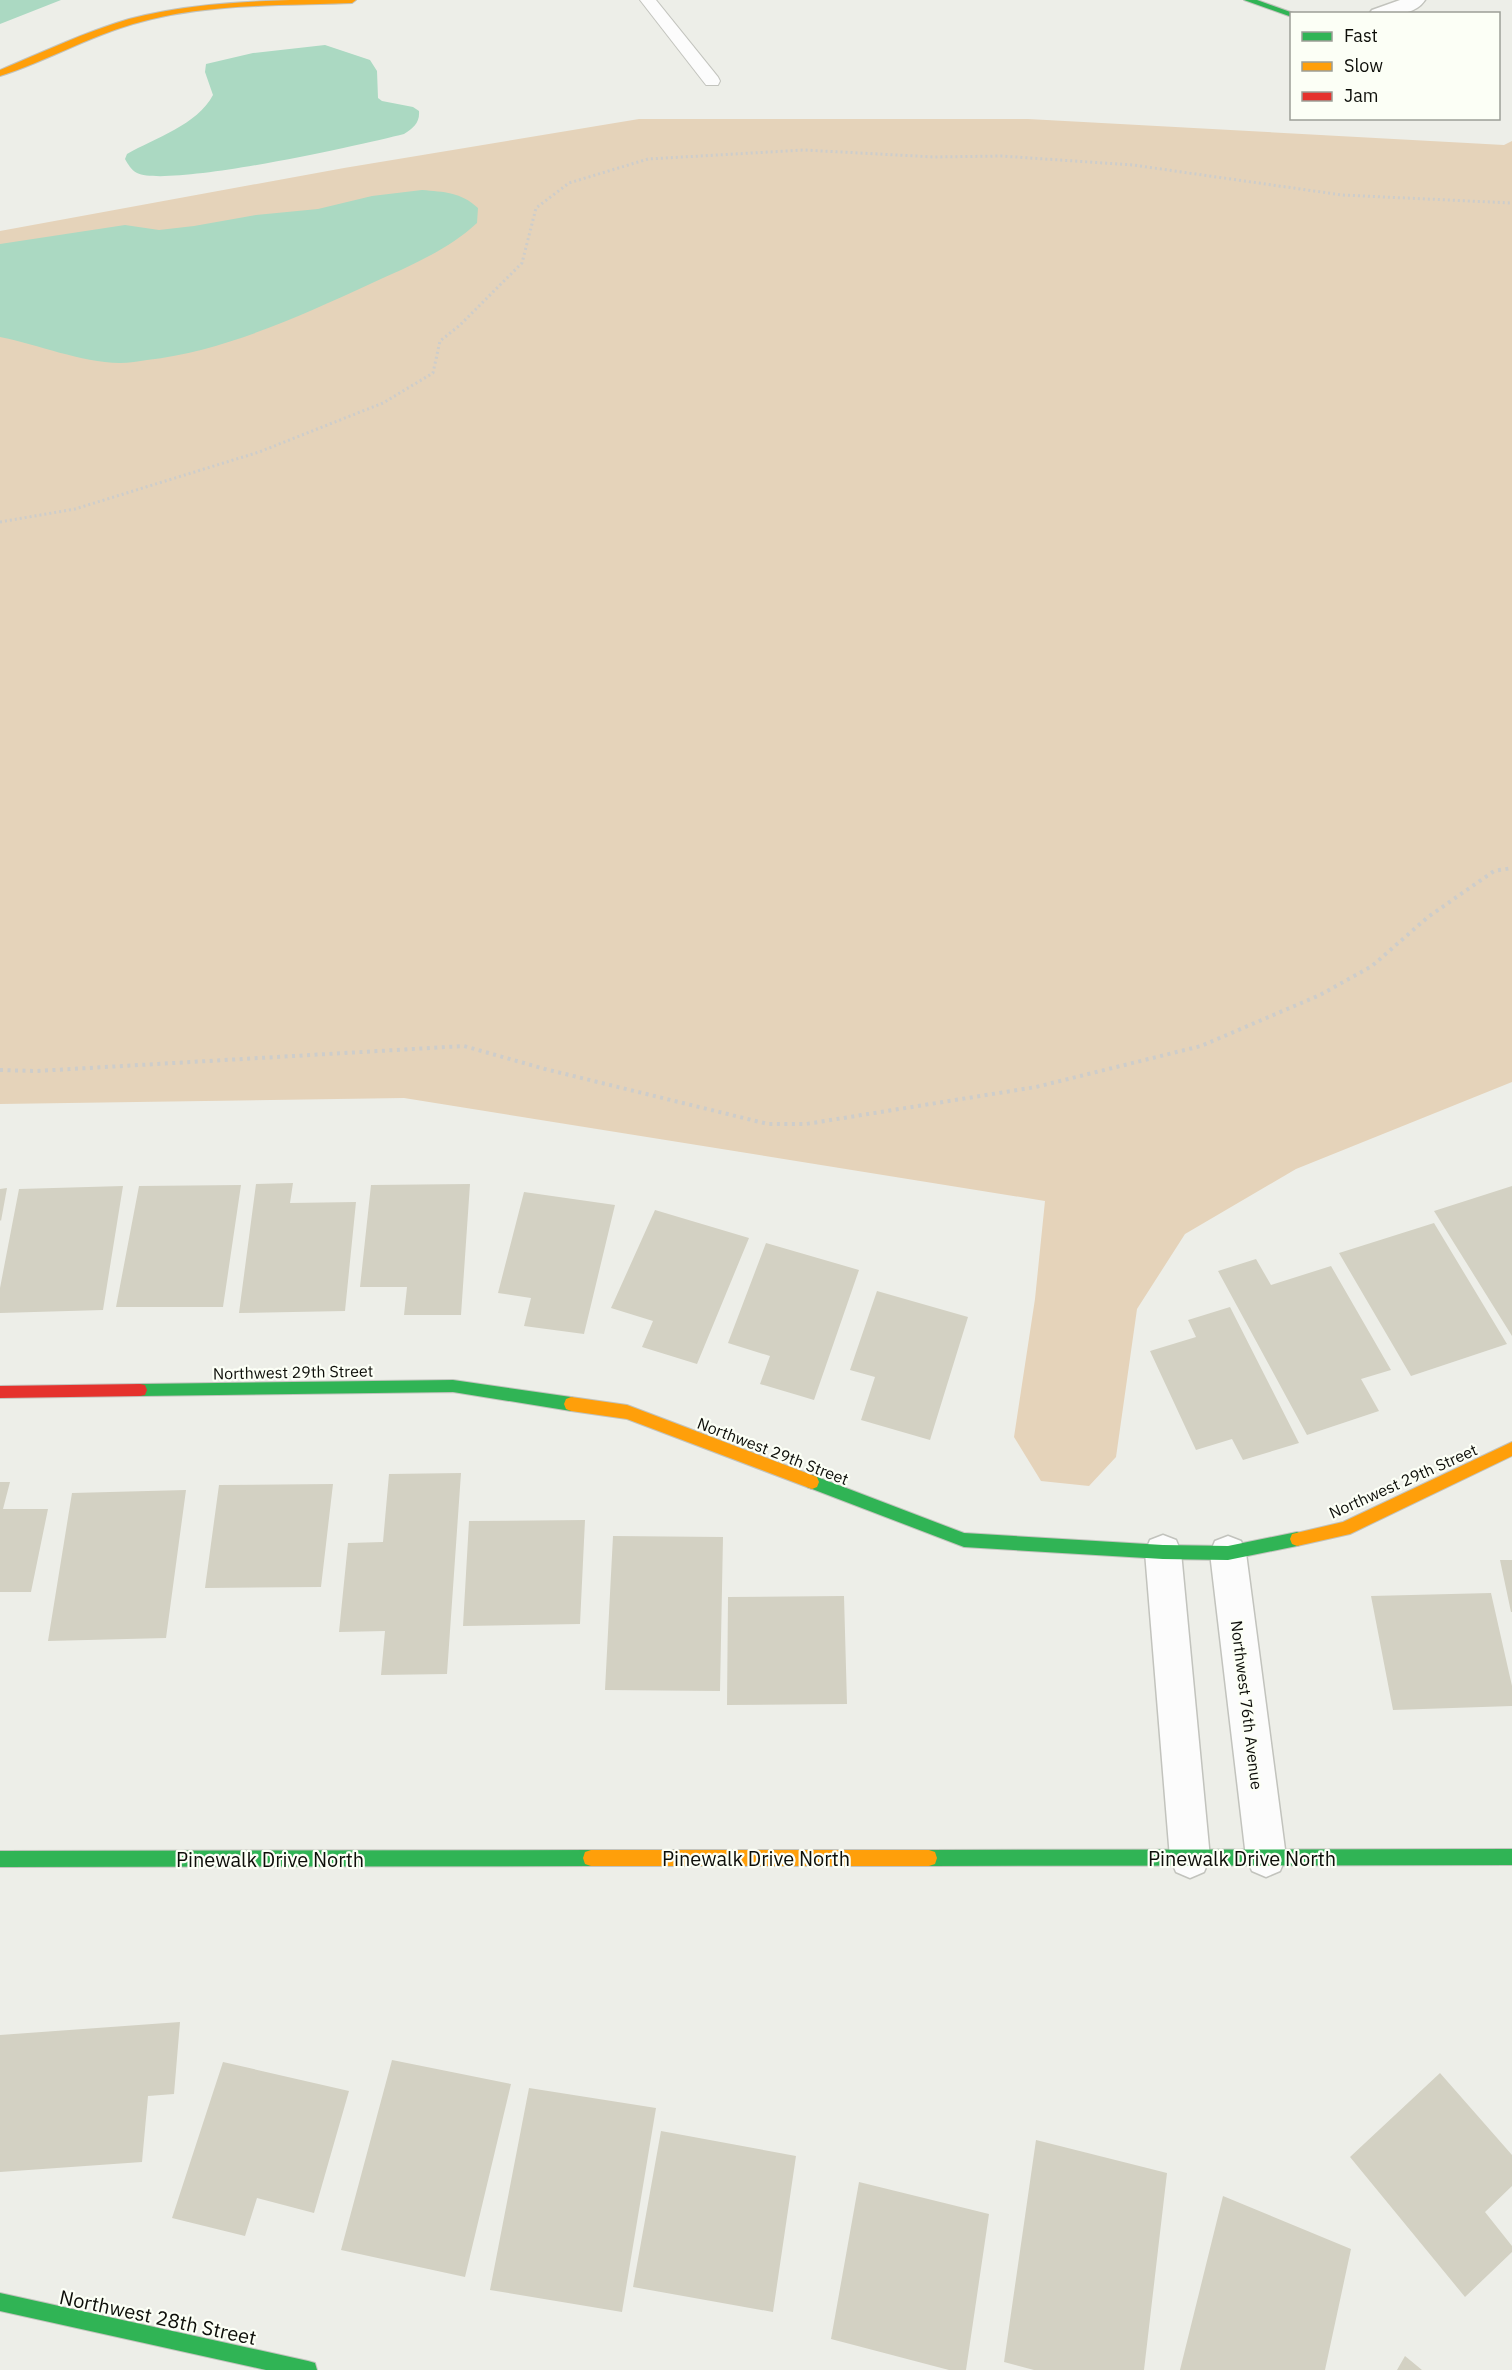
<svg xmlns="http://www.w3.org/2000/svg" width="1512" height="2370" viewBox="0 0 1512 2370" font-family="'IBM Plex Sans',sans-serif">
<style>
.green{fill:#e5d3ba}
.water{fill:#abd9c2}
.building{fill:#d3d1c3}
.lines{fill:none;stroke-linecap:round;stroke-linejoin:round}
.lane-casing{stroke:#c2c3bd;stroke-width:2}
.street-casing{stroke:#c2c3bd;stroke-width:3}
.fast-casing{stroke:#c2c3bd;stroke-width:2}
.slow-casing{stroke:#c2c3bd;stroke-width:2}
.jam-casing{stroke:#c2c3bd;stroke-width:2}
.path-far1{stroke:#cdcdcb;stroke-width:3;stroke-dasharray:2 3;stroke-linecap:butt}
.path{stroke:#cdcdcb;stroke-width:4;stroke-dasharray:3 4.5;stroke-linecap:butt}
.lane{fill:#fcfcfc;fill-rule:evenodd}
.street{fill:#fcfcfc;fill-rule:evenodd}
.fast{fill:#30b455;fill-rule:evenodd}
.slow{fill:#ff9f0a;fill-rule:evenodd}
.jam{fill:#e5322d;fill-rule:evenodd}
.labels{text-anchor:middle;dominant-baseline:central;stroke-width:4.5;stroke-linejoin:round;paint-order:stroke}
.street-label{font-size:16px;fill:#0d0e09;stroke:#fcfff6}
.near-street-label{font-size:20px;fill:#0d0e09;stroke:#fcfff6}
</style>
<rect width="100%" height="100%" fill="#edeee8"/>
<!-- green -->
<path class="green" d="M639,119H1028L1504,145L1512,141V1082L1296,1169L1185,1234L1137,1309L1116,1457L1089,1486L1041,1481L1014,1437L1035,1299L1045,1201L404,1098L0,1104V231L344,168Z"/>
<!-- water -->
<path class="water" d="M0,0H61L0,24Z
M325,45L370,60L377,71L378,98L382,101L413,107L419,111C420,123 413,128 404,134C361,145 169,188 137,173C131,170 128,164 125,159L127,154C155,138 197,125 213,95L205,72L206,64L253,53Z
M422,190C444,192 461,192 478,208L477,223C447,251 407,267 370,284C300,316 225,351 147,360C139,361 129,363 120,363C80,362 39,345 0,337V244L125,225L159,230L194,226L256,215L318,209L372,196Z"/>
<!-- building -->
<path class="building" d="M293,1183L290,1203L356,1202L345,1311L239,1313L256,1184Z
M470,1184L461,1315H404L407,1287H360L371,1185Z
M241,1185L223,1307H116L139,1186Z
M123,1186L103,1310L0,1313V1288L19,1189Z
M1512,1186V1336L1434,1211Z
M7,1188L1,1221L0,1220V1189Z
M524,1192L615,1205L584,1334L524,1326L531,1298L498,1293Z
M655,1210L749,1238L697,1364L642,1347L653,1321L611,1308Z
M1434,1223L1507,1344L1411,1376L1339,1253Z
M766,1243L859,1270L814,1400L760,1384L770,1356L728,1343Z
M1256,1259L1271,1285L1331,1266L1391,1370L1361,1379L1379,1411L1307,1435L1218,1271Z
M877,1291L968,1317L930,1440L861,1420L875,1377L850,1370Z
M1230,1307L1299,1443L1243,1460L1232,1439L1196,1450L1150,1351L1196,1337L1188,1320Z
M461,1473L447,1674L381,1675L385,1631L339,1632L348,1543L383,1542L389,1474Z
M0,1482H10L3,1509H48L31,1592H0Z
M333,1484L321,1587L205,1588L219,1485Z
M186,1490L166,1638L48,1641L72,1493Z
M585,1520L580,1624L463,1626L469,1521Z
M613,1536L723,1537L720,1691L605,1690Z
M1500,1560H1512V1612H1511Z
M1491,1593L1512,1686V1706L1393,1710L1371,1596Z
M844,1596L847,1704L727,1705L728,1597Z
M180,2022L174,2094L148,2096L142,2162L0,2172V2035Z
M392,2060L511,2084L465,2277L341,2250Z
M223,2062L349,2091L314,2213L257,2198L245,2236L172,2218Z
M1440,2073L1512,2155V2186L1485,2212L1512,2246V2252L1465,2297L1350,2157Z
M529,2088L656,2108L622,2312L490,2290Z
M661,2131L796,2156L773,2312L633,2287Z
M1036,2140L1167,2173L1144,2370H1034L1004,2362Z
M859,2182L989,2214L966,2370H949L831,2339Z
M1223,2196L1351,2249L1325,2370H1180Z
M1405,2356L1422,2370H1397Z"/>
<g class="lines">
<!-- lane casing -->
<g class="lane-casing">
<path id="lane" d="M640,0H656L718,77L720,81L718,85H706Z"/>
</g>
<!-- street casing -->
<g class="street-casing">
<path id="street" d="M1400,0H1425C1413,18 1388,14 1369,14L1372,10Z
M1163,1535L1176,1540L1181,1552L1210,1858L1204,1872L1190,1878L1176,1872L1170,1858L1145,1552L1150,1540Z
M1228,1536L1241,1541L1246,1553L1286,1857L1280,1871L1266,1877L1252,1871L1246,1857L1210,1553L1215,1541Z"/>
</g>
<!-- fast casing -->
<g class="fast-casing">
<path id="fast" d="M1244,0H1257L1296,14L1289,16Z
M453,1380L571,1397L576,1399L578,1404L576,1409L571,1411L453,1392L140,1396L135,1395L133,1390L135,1385L140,1384Z
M812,1475L964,1533L1163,1545L1228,1546L1297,1532L1302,1534L1304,1539L1302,1544L1297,1546L1228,1560L1163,1559L964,1547L807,1487L805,1482L807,1477Z
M1512,1849V1865L929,1866L923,1864L921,1858L923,1852L929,1850Z
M591,1850L597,1852L599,1858L597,1864L591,1866L0,1867V1851Z
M0,2293L308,2361L315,2363L317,2370H266L0,2311Z"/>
</g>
<!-- slow casing -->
<g class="slow-casing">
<path id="slow" d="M290,0H356L352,3C279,6 203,3 133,24C87,37 45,62 0,76V70C43,52 85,32 129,19C182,5 236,2 290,0Z
M571,1397L627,1405L817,1477L819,1482L817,1487L812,1489L627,1419L571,1411L566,1409L564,1404L566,1399Z
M1512,1442V1456L1350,1534L1297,1546L1292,1544L1290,1539L1292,1534L1343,1522Z
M591,1850H929L935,1852L937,1858L935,1864L929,1866H591L585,1864L583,1858L585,1852Z"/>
</g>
<!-- jam casing -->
<g class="jam-casing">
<path id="jam" d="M140,1384L145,1385L147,1390L145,1395L140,1396L0,1398V1386Z"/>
</g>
<!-- path-far1 -->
<path class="path-far1" d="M0,522L75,509L259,452L383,403L433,373L440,341L460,325L522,263L536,208L569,183L648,159L804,150L934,157L1001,156L1133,165L1342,195L1512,203"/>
<!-- path -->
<path class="path" d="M0,1070L37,1071L464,1046L545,1069L768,1124H806L1036,1087L1201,1046L1320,995L1372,966L1428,917L1494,871L1512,868"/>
<!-- lane -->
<use href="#lane" class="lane"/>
<!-- street -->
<use href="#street" class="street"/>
<!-- fast -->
<use href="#fast" class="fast"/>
<!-- slow -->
<use href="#slow" class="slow"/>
<!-- jam -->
<use href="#jam" class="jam"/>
</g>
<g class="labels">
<!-- street labels -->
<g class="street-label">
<text transform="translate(293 1372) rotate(-1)">Northwest 29th Street</text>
<text transform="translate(773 1451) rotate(21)">Northwest 29th Street</text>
<text transform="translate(1403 1481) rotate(-24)">Northwest 29th Street</text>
<text transform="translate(1247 1705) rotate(83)">Northwest 76th Avenue</text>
</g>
<!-- near-street labels -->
<g class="near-street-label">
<text x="756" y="1858">Pinewalk Drive North</text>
<text x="1242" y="1858">Pinewalk Drive North</text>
<text x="270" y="1859">Pinewalk Drive North</text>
<text transform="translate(158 2317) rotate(12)">Northwest 28th Street</text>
</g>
</g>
<!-- legend -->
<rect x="1290" y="12" width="210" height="108" fill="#fcfff6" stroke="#9c9f97" stroke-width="1.5"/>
<rect x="1302" y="32" width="30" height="9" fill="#30b455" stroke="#9c9f97" stroke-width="1.5"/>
<text x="1344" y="42" font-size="18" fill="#0d0e09">Fast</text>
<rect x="1302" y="62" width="30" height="9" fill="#ff9f0a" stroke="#9c9f97" stroke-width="1.5"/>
<text x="1344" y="72" font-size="18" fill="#0d0e09">Slow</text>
<rect x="1302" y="92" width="30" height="9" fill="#e5322d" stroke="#9c9f97" stroke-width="1.5"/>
<text x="1344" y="102" font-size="18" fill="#0d0e09">Jam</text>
</svg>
